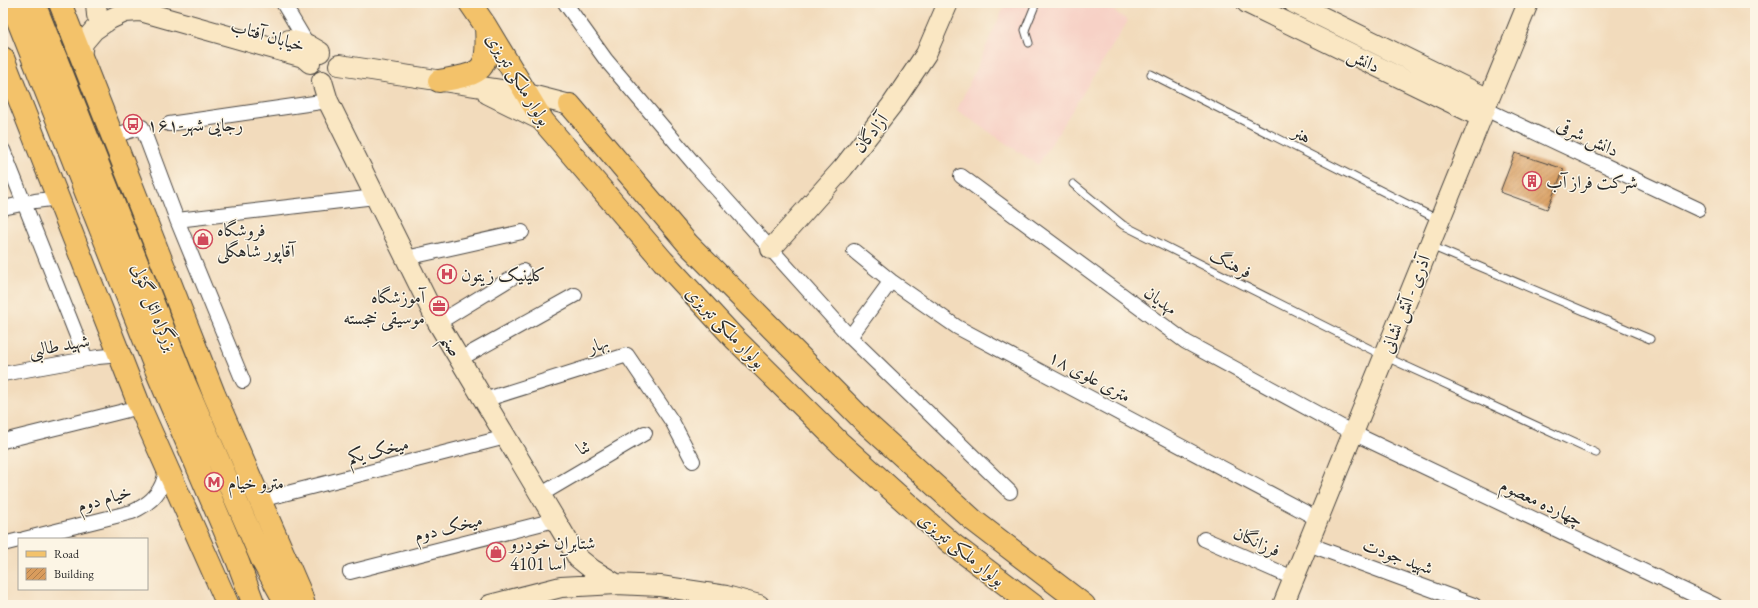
<svg xmlns="http://www.w3.org/2000/svg" width="1758" height="608" viewBox="0 0 1758 608" font-family="'EB Garamond',Amiri,serif">
<style>
.built{fill:#f7d1c6}
.building{fill:url(#building-hatch)}
.lines{fill:none;stroke-linecap:round;stroke-linejoin:round}
.lane-casing{stroke:#494541;stroke-width:9}
.street-casing{stroke:#494541;stroke-width:16}
.secondary-casing{stroke:#494541;stroke-width:22}
.primary-casing{stroke:#494541;stroke-width:24}
.highway-casing{stroke:#494541;stroke-width:24}
.lane{stroke:#fff;stroke-width:7}
.street{stroke:#fff;stroke-width:14}
.secondary{stroke:#fae7c3;stroke-width:20}
.primary{stroke:#f3c26a;stroke-width:22}
.highway{stroke:#f3c26a;stroke-width:22}
.labels{text-anchor:middle;dominant-baseline:central;stroke-width:3;stroke-linejoin:round;paint-order:stroke}
.street-label{font-size:18px;fill:#2b2b2b;stroke:#fcf5e5}
.poi-label{font-size:18px;fill:#2b2b2b;stroke:#fcf5e5;text-anchor:start}
</style>
<defs>
<pattern id="building-hatch" width="6" height="6" patternUnits="userSpaceOnUse"><rect width="6" height="6" fill="#d99c5d"/><path d="M-1 1l2-2M0 6l6-6M5 7l2-2" fill="none" stroke="#b07f4d"/></pattern>
</defs>
<rect width="100%" height="100%" fill="#fcf5e5"/>
<filter id="ink" filterUnits="userSpaceOnUse"><feTurbulence type="fractalNoise" baseFrequency=".025" numOctaves="2"/><feDisplacementMap in="SourceGraphic" scale="8" xChannelSelector="R" yChannelSelector="G"/><feConvolveMatrix kernelMatrix="1 2 1 2 8 2 1 2 1" color-interpolation-filters="sRGB"/></filter>
<filter id="wash" filterUnits="userSpaceOnUse"><feTurbulence type="fractalNoise" baseFrequency=".012" numOctaves="4" result="noise"/><feDisplacementMap in="SourceGraphic" scale="16" xChannelSelector="R" yChannelSelector="G"/><feGaussianBlur stdDeviation="0.9" result="paint"/><feColorMatrix in="noise" values="0 0 0 0 0 0 0 0 0 0 0 0 0 0 0 0 0 1.4 0 .05"/><feComposite in="paint" operator="in"/></filter>
<g filter="url(#wash)">
<rect width="100%" height="100%" fill="#f2dbbc"/>
<!-- built -->
<path class="built" d="M1006,3H1103L1128,21L1038,165L957,110Z"/>
<g id="blocks">
<!-- building -->
<path class="building" d="M1515,153L1564,169L1547,209L1500,192Z"/>
</g>
</g>
<g filter="url(#ink)">
<use href="#blocks" fill-opacity="0" stroke="#494541" stroke-width="1"/>
<g class="lines">
<!-- lane casing -->
<g class="lane-casing">
<path id="lane" d="M1029,43L1025,30L1036,3
M1151,74L1439,220
M1073,184L1123,225L1384,356L1596,453
M1431,246L1650,339"/>
</g>
<!-- street casing -->
<g class="street-casing">
<path id="street" d="M283,3L308,45
M565,3L606,60L696,166L850,337L1010,492
M1485,109L1698,209
M169,124L328,101
M113,136L142,127L177,220L243,381
M3,150L86,359
M961,176L1186,342L1353,433L1715,605
M3,208L35,201L59,198
M177,220L375,197
M854,251L891,281L957,327L1318,519
M406,258L522,232
M438,323L523,271
M850,337L891,281
M460,359L575,295
M3,374L98,357L121,355
M484,400L627,355L673,423L693,461
M3,441L140,407
M540,495L645,433
M260,500L506,437
M24,539L132,512C147,505 159,496 164,479C165,475 166,472 165,467
M1204,539L1293,578
M3,544L19,540
M1308,544L1474,605
M350,572L555,520"/>
</g>
<!-- secondary casing -->
<g class="secondary-casing">
<path id="secondary" d="M96,3L97,15L106,22
M1247,3L1481,117
M1294,3L1489,99
M289,40L308,45L320,52
M81,56L83,43L94,30L110,19L125,12L140,11L303,57L310,63
M339,65L527,94L570,105
M322,81L328,101L438,323L578,558L593,570L616,584
M488,94L543,121
M771,249L843,168L891,106L926,54L948,3
M490,605L561,587L616,584L660,586L726,596L759,605
M1283,605L1528,3"/>
</g>
<!-- primary casing -->
<g class="primary-casing">
<path id="primary" d="M470,3L485,25L543,121L663,261L736,340L841,444L951,543L1033,605
M439,81C482,73 489,74 486,27
M570,105L688,244L865,422L973,520L1084,605"/>
</g>
<!-- highway casing -->
<g class="highway-casing">
<path id="highway" d="M11,3L159,377L238,562L254,605
M34,3L186,386L263,562L287,605
M60,3L214,394L300,592L304,605
M3,58L140,407L228,605"/>
</g>
<!-- lane -->
<use href="#lane" class="lane"/>
<!-- street -->
<use href="#street" class="street"/>
<!-- secondary -->
<use href="#secondary" class="secondary"/>
<!-- primary -->
<use href="#primary" class="primary"/>
<!-- highway -->
<use href="#highway" class="highway"/>
</g>
</g>
<!-- icons -->
<defs>
<g id="bus-ring" transform="scale(1)"><circle r="9.5" fill="#fcf5e5" stroke="#d1495b" stroke-width="1.5"/><path d="M-5-6H5V4H4V6H2V4H-2V6H-4V4H-5ZM-3.5-4V0h7V-4ZM-3.5 1.2v1.5H-2V1.2ZM2 1.2v1.5H3.5V1.2Z" fill="#d1495b"/></g>
<g id="building-ring" transform="scale(1)"><circle r="9.5" fill="#fcf5e5" stroke="#d1495b" stroke-width="1.5"/><path d="M-4-6H4V6H1V3H-1V6H-4ZM-2.5-4.3h1.7v1.8h-1.7ZM.8-4.3h1.7v1.8H.8ZM-2.5-1h1.7V.8h-1.7ZM.8-1h1.7V.8H.8Z" fill="#d1495b"/></g>
<g id="shop-ring" transform="scale(1)"><circle r="9.5" fill="#fcf5e5" stroke="#d1495b" stroke-width="1.5"/><path d="M-5-2.5h2.3a2.7 3.5 0 0 1 5.4 0H5L5.5 6h-11ZM-1.5-2.5h3a1.5 2.3 0 0 0-3 0Z" fill="#d1495b"/></g>
<g id="hospital-ring" transform="scale(1)"><circle r="9.5" fill="#fcf5e5" stroke="#d1495b" stroke-width="1.5"/><path d="M-5-5h3v3.5h4V-5h3V5h-3V1.5h-4V5h-3Z" fill="#d1495b"/></g>
<g id="office-ring" transform="scale(1)"><circle r="9.5" fill="#fcf5e5" stroke="#d1495b" stroke-width="1.5"/><path d="M-6-3h4V-5.5h4V-3h4V5H-6ZM-1-4.5V-3h2v-1.5ZM-6 0V1H6V0Z" fill="#d1495b"/></g>
<g id="metro-ring" transform="scale(1)"><circle r="9.5" fill="#fcf5e5" stroke="#d1495b" stroke-width="1.5"/><path d="M-5.5 5V-5H-3L0 0L3-5H5.5V5H3V-.5L0 4L-3-.5V5Z" fill="#d1495b"/></g>
</defs>
<g fill-rule="evenodd">
<use href="#bus-ring" x="133" y="124"/>
<use href="#building-ring" x="1532" y="181"/>
<use href="#shop-ring" x="203" y="239"/>
<use href="#hospital-ring" x="447" y="274"/>
<use href="#office-ring" x="439" y="306"/>
<use href="#metro-ring" x="214" y="482"/>
<use href="#shop-ring" x="496" y="552"/>
</g>
<g class="labels">
<!-- street labels -->
<g class="street-label">
<text transform="translate(268 35) rotate(16)">خیابان آفتاب</text>
<text transform="translate(1364 60) rotate(26)">دانش</text>
<text transform="translate(519 79) rotate(58)">بولوار ملکی تبریزی</text>
<text transform="translate(870 133) rotate(-52)">آزادگان</text>
<text transform="translate(1302 134) rotate(27)">هنر</text>
<text transform="translate(1588 137) rotate(25)">دانش شرقی</text>
<text transform="translate(1231 263) rotate(27)">فرهنگ</text>
<text transform="translate(1161 300) rotate(36)">مهدیان</text>
<text transform="translate(1405 304) rotate(-68)">آذرى - آتش نشانى</text>
<text transform="translate(155 307) rotate(68)">بزرگراه ائل گؤلی</text>
<text transform="translate(726 327) rotate(46)">بولوار ملکی تبریزی</text>
<text transform="translate(598 344) rotate(-17)">بهار</text>
<text transform="translate(59 345) rotate(-10)">شهید طالبی</text>
<text transform="translate(452 345) rotate(59)">صنم</text>
<text transform="translate(1090 376) rotate(28)">۱۸ متری علوی</text>
<text transform="translate(583 447) rotate(-31)">ثنا</text>
<text transform="translate(378 450) rotate(-14)">میخک یکم</text>
<text transform="translate(104 498) rotate(-16)">خیام دوم</text>
<text transform="translate(1542 502) rotate(25)">چهارده معصوم</text>
<text transform="translate(448 527) rotate(-14)">میخک دوم</text>
<text transform="translate(1257 541) rotate(24)">فرزانگان</text>
<text transform="translate(962 549) rotate(39)">بولوار ملکی تبریزی</text>
<text transform="translate(1398 556) rotate(20)">شهید جودت</text>
</g>
<!-- poi labels -->
<g class="poi-label">
<text x="147" y="124">۱۶۱-رجایی شهر</text>
<text x="1546" y="181">شرکت فراز آب</text>
<text x="217" y="229">فروشگاه<tspan x="217" dy="21">آقاپور شاهگلی</tspan></text>
<text x="461" y="274">کلینیک زیتون</text>
<text x="425" y="296" text-anchor="end">آموزشگاه<tspan x="425" dy="21">موسیقی خجسته</tspan></text>
<text x="228" y="482">مترو خیام</text>
<text x="510" y="542">شتابران خودرو<tspan x="510" dy="21">4101 آسا</tspan></text>
</g>
</g>
<!-- margin -->
<rect width="1758" height="608" fill="none" stroke="#fcf5e5" stroke-width="16"/>
<!-- legend -->
<rect x="18" y="538" width="130" height="52" fill="#fcf5e5" stroke="#a8a49b"/>
<rect x="26" y="551" width="20" height="6" fill="#f3c26a" stroke="#a8a49b"/>
<text x="54" y="558" font-size="12" fill="#2b2b2b">Road</text>
<rect x="26" y="568" width="20" height="12" fill="url(#building-hatch)" stroke="#a8a49b"/>
<text x="54" y="578" font-size="12" fill="#2b2b2b">Building</text>
</svg>
